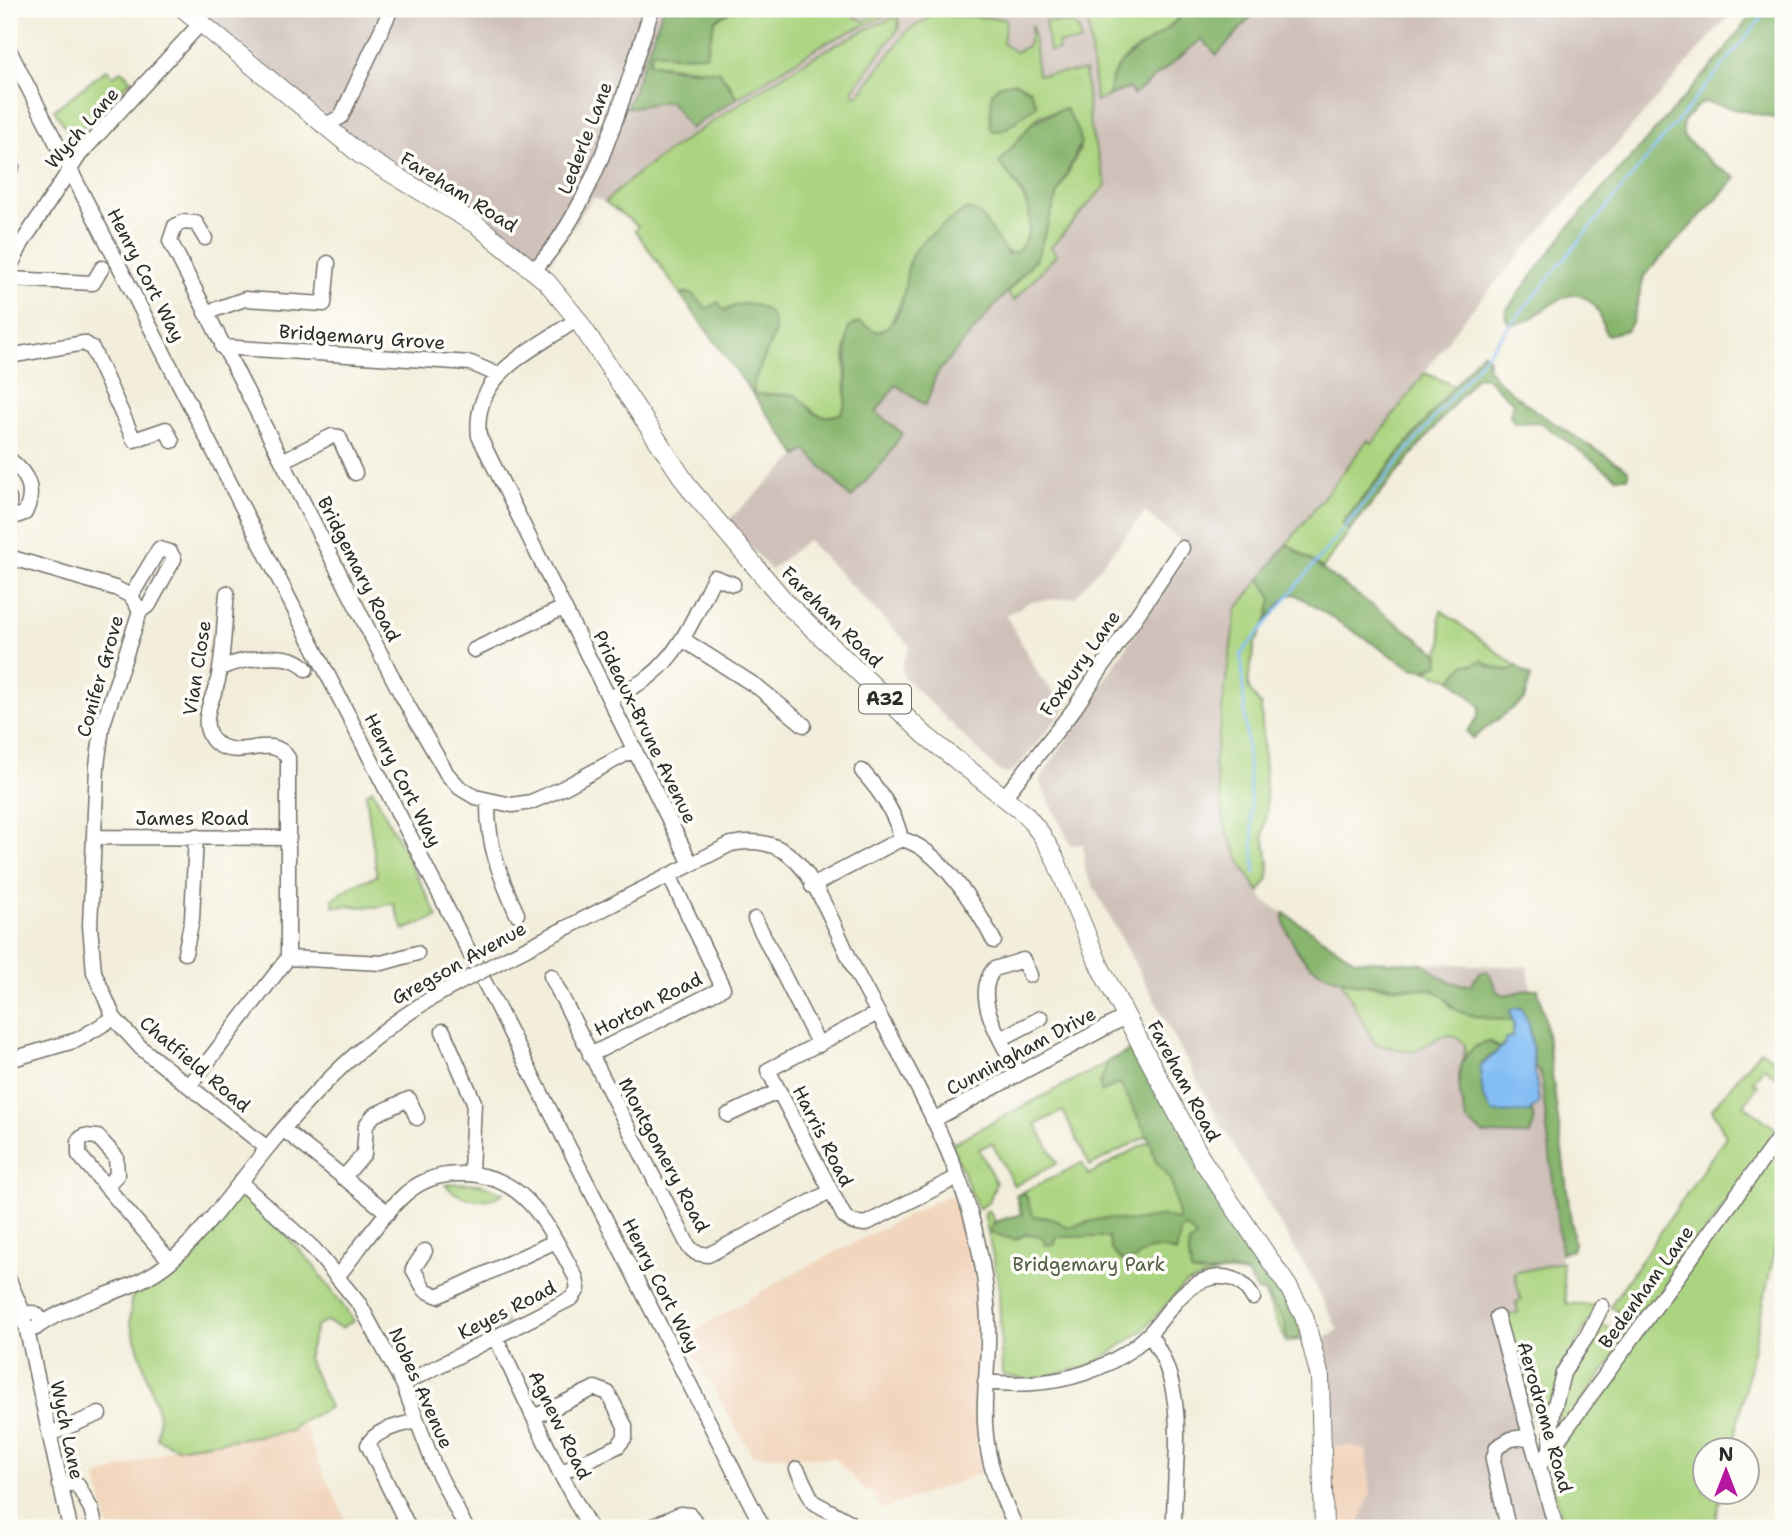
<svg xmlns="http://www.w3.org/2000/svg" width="1792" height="1537" viewBox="0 0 1792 1537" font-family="'Shantell Sans',sans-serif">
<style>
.built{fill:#f2d5bd}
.industrial{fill:#cfc1ba}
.green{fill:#abd480;stroke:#6b8056;stroke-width:2}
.forest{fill:#88b66e;stroke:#5a704c;stroke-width:2}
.water{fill:#82bdf4;stroke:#567490;stroke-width:2}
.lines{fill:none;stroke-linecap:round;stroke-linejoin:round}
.stream{stroke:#82bdf4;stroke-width:2.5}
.minor-casing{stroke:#716f69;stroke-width:17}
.major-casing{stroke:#716f69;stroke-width:20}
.minor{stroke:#fff;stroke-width:14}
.major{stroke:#fff;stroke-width:18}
.minor-bridge-casing{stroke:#716f69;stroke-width:17;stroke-linecap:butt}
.minor-bridge{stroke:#fff;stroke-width:14}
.labels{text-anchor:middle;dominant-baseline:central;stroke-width:7;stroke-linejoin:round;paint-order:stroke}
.shield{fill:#fdfcf7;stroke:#6a6a68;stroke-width:2}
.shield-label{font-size:18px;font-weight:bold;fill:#2b2b2b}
.street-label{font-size:19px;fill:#2b2b2b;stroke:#fdfcf7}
.park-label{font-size:19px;fill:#515e44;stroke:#fdfcf7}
</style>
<rect width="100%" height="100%" fill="#fdfcf7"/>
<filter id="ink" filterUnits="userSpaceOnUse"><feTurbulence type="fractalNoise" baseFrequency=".0143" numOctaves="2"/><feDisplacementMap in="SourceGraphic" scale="14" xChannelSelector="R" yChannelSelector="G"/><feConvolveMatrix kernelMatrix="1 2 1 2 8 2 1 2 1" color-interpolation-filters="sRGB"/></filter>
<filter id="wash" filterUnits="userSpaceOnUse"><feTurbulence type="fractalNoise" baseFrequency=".00686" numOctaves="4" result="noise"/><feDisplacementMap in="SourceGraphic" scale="28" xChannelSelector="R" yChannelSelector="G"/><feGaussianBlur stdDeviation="1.57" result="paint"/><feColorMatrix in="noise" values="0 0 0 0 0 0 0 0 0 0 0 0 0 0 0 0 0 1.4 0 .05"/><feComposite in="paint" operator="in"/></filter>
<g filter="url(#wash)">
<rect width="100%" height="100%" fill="#f3eedb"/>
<!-- built -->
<path class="built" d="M948,1195L954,1198L977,1287L978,1446L983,1472L882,1510L871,1490L867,1492L834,1458L752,1455L686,1342L691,1333L787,1277Z
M304,1424L317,1460L350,1528H108L97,1477L176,1448L291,1431Z
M1332,1446H1351L1366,1450L1371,1493L1358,1526L1334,1527Z"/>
<!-- industrial -->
<path class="industrial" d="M198,9H1189L1166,30L1129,88L1134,95L1202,39L1217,54L1258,9H1735L1463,320L1372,443L1368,440L1237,610L1217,727L1214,764L1221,812L1242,865L1265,901L1355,960L1528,967L1566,1304L1502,1316L1551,1528H1334L1358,1526L1371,1493L1366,1450L1351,1446H1332V1394L1322,1341L1338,1330L1309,1273L1221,1124L1085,871L1083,844L1071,845L1039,781L1190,549L1145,512L1075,597L1030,602L1006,615L1040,677L1066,707L1016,769L1008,774L1000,772L903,676L902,665L910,646L807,540L771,570L727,521L798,455L635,230L638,226L618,209L593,197L544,271L503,231L358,143Z"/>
<!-- green -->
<path class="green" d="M735,9H847L854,17L864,21L882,11L894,12L823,44L737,98C733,91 728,80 721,74C713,68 664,67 649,63L653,50L674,56L706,54L715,20Z
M1087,9H1189L1157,37L1109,89V96L1096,101Z
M935,14L1006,19L1003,44L1016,52L1028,46L1032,24L1038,75L1085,71L1090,127L1106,185L1051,247L1057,254L1014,301L1007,293L1037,257L1058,193L1080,149L1065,108L1040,116L1033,122L1000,163C1018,185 1053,234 1012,254L1003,250L980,214L910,261L906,291L888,329L845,348L846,404L840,414C812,422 812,407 795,395L754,394V381L775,332C770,305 747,296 725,311L707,309L687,292L680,294L635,230L638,226L605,202C637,171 674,147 712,122C771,82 831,42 898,16L899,28L853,89V95H859L907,31Z
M1045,21L1074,24L1079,30L1081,43H1058L1059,50L1049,51Z
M107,69L113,76L122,70L131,80L79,131L67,130L54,110Z
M1425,373L1454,386L1342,523L1350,530L1323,568L1287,544L1368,440L1372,443Z
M1260,579L1272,598L1271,611L1255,644L1248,681L1249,689L1261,706L1267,808L1263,834L1269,861L1268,880L1259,892L1242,865L1226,830L1214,764L1236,610Z
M1441,610L1516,666L1513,669L1500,670L1482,661L1472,665L1465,664L1452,680L1424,670L1430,669L1441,657L1438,653C1448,639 1435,625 1441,610Z
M372,789L438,917L404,930L393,903L379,907L333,906V899L355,884L377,876L366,794Z
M1340,979L1360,985L1430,990L1443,994L1451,1007L1460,1011L1513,1020V1035L1500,1048L1492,1042L1476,1047L1464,1058L1465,1045C1448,1023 1431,1045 1413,1052L1375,1044Z
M1135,1048L1300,1324L1301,1339L1286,1343L1264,1292L1258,1291L1247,1274L1224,1271L1185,1284L1142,1331L1091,1366L1029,1380L1002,1375L999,1287L984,1213L989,1210L995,1222L1021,1214L1016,1195L1082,1163L1088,1175L1150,1141L1147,1136L1090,1166L1063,1111L1036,1124L1057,1163L1014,1186L992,1143L979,1149L996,1183L989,1202L978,1209L951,1144Z
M1760,1050L1778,1062L1783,1060V1082L1764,1067L1753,1082L1758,1085L1744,1105L1779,1131L1560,1431L1556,1424L1568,1376L1599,1324L1616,1330L1625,1327L1626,1318L1610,1306L1726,1136L1712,1109Z
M1783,1137V1230L1778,1235L1732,1449L1704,1450V1492H1722L1714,1528H1563L1547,1465Z
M458,1183L481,1184L504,1193C484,1205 461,1201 445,1185Z
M243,1187L313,1265L354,1321L341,1328L326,1321L316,1327L307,1358L330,1407L295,1425L291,1431L176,1448L157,1439L159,1415L130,1322L131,1299L139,1289L176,1264Z
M1562,1262L1566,1303L1598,1306L1576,1343L1545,1447H1542L1504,1316L1518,1313L1516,1302L1521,1300L1514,1273Z
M501,1314L507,1324L474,1339L469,1330Z"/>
<!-- forest -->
<path class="forest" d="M663,9H735L715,20L706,55L674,56L652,51L649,63L678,69L719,71L737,98L690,129L670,101L627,108Z
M1189,9H1258L1217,55L1202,39L1133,95L1129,88L1109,96C1108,63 1136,51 1159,35C1170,28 1179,18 1189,9Z
M1755,9H1783V120L1705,102L1698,105L1683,122V136L1713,164L1736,178L1644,276L1633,321L1627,330L1607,335C1601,326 1602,313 1594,305C1565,273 1537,329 1509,324L1505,316L1507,309L1570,226L1721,56Z
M1015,82L1029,89L1037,105L1004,130L993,131L990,126L992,92L1000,85Z
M1065,108L1079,132L1081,143L1058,193L1037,257L939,371C930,382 933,394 925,405L896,385L876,412L902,433L886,459L851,498L806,450L798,456L680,294H693L707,309L718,302L725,311C745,298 775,303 775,332L754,381V394L795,395C812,407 812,422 840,414C853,404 842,348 849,327L859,322L877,332C912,319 900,279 912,255C918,242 956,215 968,209L980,214L1007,254L1016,253C1045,222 1023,189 999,163L1033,122Z
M1482,352L1489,359L1487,367C1511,402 1591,445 1628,470V477H1616L1540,422L1514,423L1510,415L1513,402L1486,378L1477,376L1350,530L1342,524Z
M1287,544L1438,653L1439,664L1424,670L1411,668L1295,594L1287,596L1267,620L1272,598L1260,579Z
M1482,660L1488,666L1510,671L1516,666L1531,677L1524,700L1473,738L1467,732L1478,717L1480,706L1452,680L1465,664L1472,665Z
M1284,913L1355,960L1426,964C1435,977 1455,987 1471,984L1480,973L1487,971C1494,977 1492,986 1498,992C1507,1000 1527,986 1538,989L1545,1019L1574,1244L1572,1250L1561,1253L1541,1075L1534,1064L1529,1024C1507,1019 1481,1020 1461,1012C1448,1007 1446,993 1432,990C1385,981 1317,994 1293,943C1288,932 1283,926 1284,913Z
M1487,1041L1500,1048L1481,1064L1483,1097L1493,1113L1532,1111L1534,1123L1530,1135L1483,1134L1467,1121C1457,1091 1450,1054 1487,1041Z
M1135,1048L1279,1282L1300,1324L1301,1339H1286L1285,1322L1264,1292L1258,1291L1247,1273C1227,1267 1210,1278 1191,1272L1188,1245L1196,1237L1186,1227L1181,1229L1176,1253C1160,1246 1146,1246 1135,1260L1122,1261L1112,1251L1108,1237H1056L1055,1244L1045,1245L1042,1237L1026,1234L1015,1240L990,1233L994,1222L1022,1214L1016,1195L1025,1193L1034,1216L1054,1219L1067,1227L1104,1218L1133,1221L1164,1216L1179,1221L1171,1180L1155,1160L1150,1141L1120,1083L1101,1092L1100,1083L1108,1061Z"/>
<!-- water -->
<path class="water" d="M1514,1008H1521L1529,1024L1539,1103L1529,1112L1493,1113L1483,1097L1480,1067L1505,1044V1038L1512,1037L1514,1027L1510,1011Z"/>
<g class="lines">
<!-- stream -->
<path class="stream" d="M1255,873L1241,654L1769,9"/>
</g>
</g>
<g filter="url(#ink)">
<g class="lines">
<!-- minor casing -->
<g class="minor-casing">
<path id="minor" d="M9,50L763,1528
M323,126L341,117L391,9
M9,157L12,166L9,173
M205,238L196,223L183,222L175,226L170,241L400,692L447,774L460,788L475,797L512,805L531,802L563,788L635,749
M9,269L22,243L80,154L201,23
M534,270C597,203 623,95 652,9
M9,279L93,283L102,268
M205,313L245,299L324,304L328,263
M567,326C526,354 472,377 479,436L691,864
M222,347L471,363L496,374
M9,356L84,343L92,348L134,440L166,429L172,441
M9,459C28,474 36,490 25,513L11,518
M282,461L332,436L339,437L355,473
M9,499V540
M9,557L115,588L131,596L140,611L102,727L97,766L90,926L94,972L114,1018L141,1048L267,1148
M131,596L159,549L170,552L174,559L149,605L140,611
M682,639L759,688L804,725
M474,650L563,608
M220,668C240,660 291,648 306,669
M610,698C622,691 638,686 649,677C681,653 697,611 714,577L733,584
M862,771C880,791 896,813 901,839
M1005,796L1074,709L1182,548
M488,802C487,843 500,877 517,914
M96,837L289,838
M812,886L901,839C939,847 977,908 994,941
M755,919L819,1045
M185,953L192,919L196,836
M288,958L382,963L417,953
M499,962L731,844C755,839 776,842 794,859C818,881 840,940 855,970C902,1061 961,1152 980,1254C986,1283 989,1314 988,1344C987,1377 982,1411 987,1444C991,1474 1004,1501 1016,1528
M551,976L689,1247L696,1253L708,1255L830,1192
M878,1013L768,1070L844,1216L852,1222L865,1224L958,1177
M443,1031L474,1102L471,1173
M1001,1039L1041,1018
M590,1055L723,988L669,875
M9,1060L77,1040L114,1018
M1019,1073C1005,1047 970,998 994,969L1023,960L1030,975
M189,1086L288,958V758C272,734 246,757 223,747C214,744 209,736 207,727C205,710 214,696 218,680C224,652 224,622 227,593
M728,1115L779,1091
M933,1120L1127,1016
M283,1129L388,1213
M343,1178L364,1154L366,1125L374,1115L409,1099L417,1118
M240,1182L314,1249L360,1305L403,1384L434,1465L466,1528
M106,1186L117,1175L116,1157L98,1137L84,1136L79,1140V1155L170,1261
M425,1251L413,1269L425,1290L438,1296L556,1241
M337,1277C358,1251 377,1221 401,1198C417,1182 438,1174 460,1174C526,1172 549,1228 576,1278L578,1289L572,1298L403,1384
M9,1280L25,1317
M24 1321a8 8 0 1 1 16 0a8 8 0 1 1-16 0Z
M1497,1317L1556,1528
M40,1325C81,1297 133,1294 172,1260C209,1227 237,1185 268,1147C323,1080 381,1023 459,983
M26,1326L70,1528
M1149,1334C1191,1392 1173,1461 1174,1528
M496,1338L560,1473L590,1528
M985,1382C1033,1387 1079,1382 1121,1356C1131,1350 1142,1341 1150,1333C1160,1322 1168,1310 1178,1299C1199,1275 1236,1265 1253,1298
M534,1417L595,1388L608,1393L625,1426V1437L618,1446L560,1473
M50,1434L99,1414
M1550,1449L1553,1413L1563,1373L1587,1336L1602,1306
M1539,1466L1783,1132
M797,1469L813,1502L848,1521L852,1528
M59,1484H77L91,1509L96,1528
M409,1528L368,1445C375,1429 400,1426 416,1421
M649,1528L680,1514L690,1515L700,1528
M1508,1528L1493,1460L1497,1447L1511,1439L1531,1436"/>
</g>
<!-- major casing -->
<g class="major-casing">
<path id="major" d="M184,9L361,155L477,225L547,282L577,319L690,489L787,604L926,736L1025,814L1041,834L1054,856L1100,967L1202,1160L1289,1288L1304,1316L1320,1377L1324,1528"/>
</g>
<!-- minor -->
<use href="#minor" class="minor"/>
<!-- major -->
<use href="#major" class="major"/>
<!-- minor-bridge casing -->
<g class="minor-bridge-casing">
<path id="minor-bridge" d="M459,983L499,962"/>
</g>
<!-- minor-bridge -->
<use href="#minor-bridge" class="minor-bridge"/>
</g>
</g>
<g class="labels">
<!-- shield labels -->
<rect class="shield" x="859" y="684.5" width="52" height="29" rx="5"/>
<g class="shield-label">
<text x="885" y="699">A32</text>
</g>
<!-- street labels -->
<g class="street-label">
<text transform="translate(82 128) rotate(-49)">Wych Lane</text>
<text transform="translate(585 138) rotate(-69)">Lederle Lane</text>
<text transform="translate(459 192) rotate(32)">Fareham Road</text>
<text transform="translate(146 275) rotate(63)">Henry Cort Way</text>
<text transform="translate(362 337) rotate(4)">Bridgemary Grove</text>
<text transform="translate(359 569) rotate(63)">Bridgemary Road</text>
<text transform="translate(832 617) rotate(45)">Fareham Road</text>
<text transform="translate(1080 663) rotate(-55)">Foxbury Lane</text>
<text transform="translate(197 668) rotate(-81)">Vian Close</text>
<text transform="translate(100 676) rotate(-74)">Conifer Grove</text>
<text transform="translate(645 727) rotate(64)">Prideaux-Brune Avenue</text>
<text transform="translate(403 780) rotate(63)">Henry Cort Way</text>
<text x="192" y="818">James Road</text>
<text transform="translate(459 963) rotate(-29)">Gregson Avenue</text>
<text transform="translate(648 1004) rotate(-27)">Horton Road</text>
<text transform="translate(1021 1051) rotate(-28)">Cunningham Drive</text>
<text transform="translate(195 1064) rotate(40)">Chatfield Road</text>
<text transform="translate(1184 1081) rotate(62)">Fareham Road</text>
<text transform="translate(823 1136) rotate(63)">Harris Road</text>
<text transform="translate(664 1155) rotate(62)">Montgomery Road</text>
<text transform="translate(661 1285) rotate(63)">Henry Cort Way</text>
<text transform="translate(1646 1287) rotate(-54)">Bedenham Lane</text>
<text transform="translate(507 1310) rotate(-27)">Keyes Road</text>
<text transform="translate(421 1388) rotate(66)">Nobes Avenue</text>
<text transform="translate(1545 1417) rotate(74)">Aerodrome Road</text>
<text transform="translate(560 1425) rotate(64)">Agnew Road</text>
<text transform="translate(67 1430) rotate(78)">Wych Lane</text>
</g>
<!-- park labels -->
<g class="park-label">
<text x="1089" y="1264">Bridgemary Park</text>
</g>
</g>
<!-- margin -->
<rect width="1792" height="1537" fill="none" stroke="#fdfcf7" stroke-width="35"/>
<!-- north arrow -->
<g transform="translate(1726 1471)"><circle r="33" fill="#fdfcf7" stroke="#a9a8a5" stroke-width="2"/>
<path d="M0-5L12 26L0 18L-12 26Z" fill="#b5179e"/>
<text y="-10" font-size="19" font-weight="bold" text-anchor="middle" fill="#2b2b2b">N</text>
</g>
</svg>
